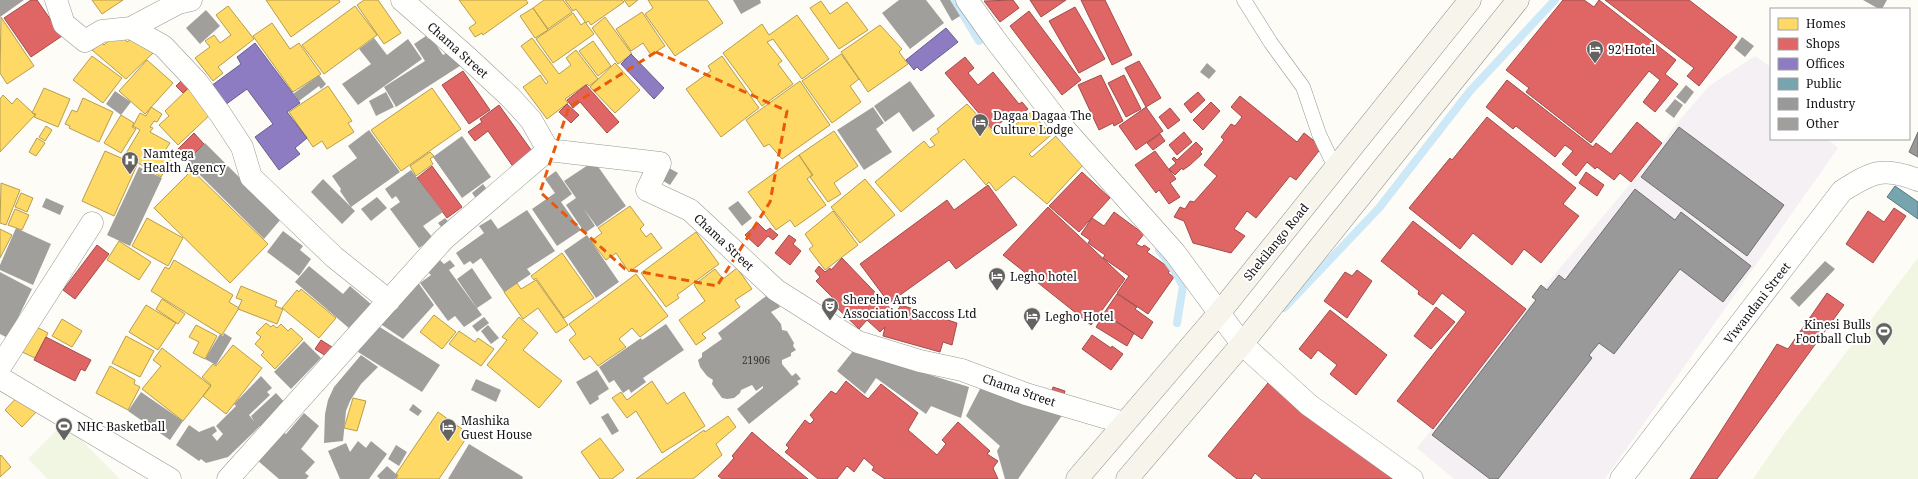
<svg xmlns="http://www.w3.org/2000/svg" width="1918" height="479" viewBox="0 0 1918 479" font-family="'Noto Serif',serif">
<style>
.industrial{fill:#f5f0f3}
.pitch{fill:#f0f6e1}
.homes{fill:#ffd966;stroke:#b89d4c}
.shops{fill:#e06666;stroke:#a24c4c}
.offices{fill:#8e7cc3;stroke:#685c8e}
.public{fill:#76a5af;stroke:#587980}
.industry{fill:#999;stroke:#707070}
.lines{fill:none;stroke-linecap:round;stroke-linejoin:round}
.stream{stroke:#cde8f7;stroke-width:8}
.building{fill:#a19f9c}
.service-casing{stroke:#979795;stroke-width:15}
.minor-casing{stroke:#979795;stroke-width:23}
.secondary-casing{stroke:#8e8d8b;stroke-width:23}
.service{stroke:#fffffe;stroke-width:14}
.minor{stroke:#fffffe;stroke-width:22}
.secondary{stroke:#f6f4eb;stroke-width:22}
.marked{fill:none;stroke:#e8590c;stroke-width:3;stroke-dasharray:8 5;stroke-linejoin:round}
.labels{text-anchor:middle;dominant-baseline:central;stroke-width:4;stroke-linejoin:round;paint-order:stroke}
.number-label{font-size:10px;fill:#353434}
.poi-label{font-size:12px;fill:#111;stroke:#fff;text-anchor:start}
.street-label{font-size:12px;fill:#111;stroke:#fff}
</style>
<rect width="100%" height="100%" fill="#fdfcf7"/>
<!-- industrial -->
<path class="industrial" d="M1755,56L1771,67V139H1828L1838,148L1605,479H1454L1417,448L1539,293L1646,165L1678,122L1709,86Z"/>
<!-- pitch -->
<path class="pitch" d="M1918,258V479H1753L1784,434Z
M64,423L120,479H48L28,459Z"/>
<!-- homes -->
<path class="homes" d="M92,0H123L102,14Z
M266,0H339L340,2L291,37Z
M364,0H378L401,33L384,44L357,5Z
M459,0H526L528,3L483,35L482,33L475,37L469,28L476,23Z
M544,0H563L572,12L548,29L533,8Z
M565,0H622L624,2L591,25L588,21L586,23L576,9L573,11Z
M624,0H638L629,7Z
M648,0H707L723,23L675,56L645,14L653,8Z
M821,1L830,14L847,2L868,30L839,49L810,8Z
M228,6L254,39L218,67L223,73L213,81L195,58L210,47L205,41L214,35L220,43L231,35L216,15Z
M355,6L377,35L324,74L302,45Z
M533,8L548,30L535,38L520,16Z
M642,12L665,46L651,55L643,43L631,51L616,29Z
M573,13L581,25L585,22L594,34L553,63L536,39Z
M797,15L829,59L802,79L773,39L767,42L782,61L778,64L793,84L762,106L723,53L762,24L769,35Z
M1,17L34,66L7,84L0,73Z
M605,17L632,54L618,64L592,28Z
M272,23L290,49L299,43L321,74L293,92L253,36Z
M880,25L902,49L899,52L908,64L868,92L841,52Z
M119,32L127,42L137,35L153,53L126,79L92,50L102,43L104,45Z
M532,38L559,74L571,65L566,58L576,50L598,79L589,86L587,84L565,99L568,103L547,119L523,87L540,75L546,84L548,82L521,46Z
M593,41L611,66L598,76L579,51Z
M841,54L859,79L850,86L861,102L832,123L802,81Z
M92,56L122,78L103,103L73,80Z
M722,56L759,108L721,137L686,89L711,71L708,66Z
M147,60L173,83L145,114L119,91Z
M615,63L640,90L615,113L590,87Z
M800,81L830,125L782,159L769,144L764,147L746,120Z
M328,86L352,121L348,123L354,132L327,149L322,141L313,147L289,112Z
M190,87L213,112L178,145L159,125L169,116L165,111Z
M44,88L70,99L58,127L34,117L36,114L32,113Z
M432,88L461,129L401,171L371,130Z
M3,95L12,104L17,98L35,115L0,152V99Z
M83,98L113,112L99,142L69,128L70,126L65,124L72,110L77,112Z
M967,104L996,135L1002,130L1004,134L1031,112L1051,135L1029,154L1032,157L1056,136L1084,164L1047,204L1014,176L996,191L989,182L986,185L964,159L901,212L875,182L924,141L930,148L935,145L930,139L939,132L937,129Z
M151,107L162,114L157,122L154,121L150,127L153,128L150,132L170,143L164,152L172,157L161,177L125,155L140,130L133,126L140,113L146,116Z
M121,115L134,123L132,127L136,129L121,153L104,143Z
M46,126L52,130L45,141L39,137Z
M834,131L858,166L834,183L841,194L828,202L810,177L813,175L799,155Z
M37,138L45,143L36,156L29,152Z
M105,151L137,165L114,216L82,201Z
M430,152L434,156L430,159L433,164L416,176L410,166Z
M799,155L812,175L807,179L826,205L795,227L790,220L776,230L748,192Z
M192,170L268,244L230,283L154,208Z
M865,179L895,215L860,243L831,207Z
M1,183L20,190L6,225L0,223Z
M21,193L33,198L27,212L15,207Z
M630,206L644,225L640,229L646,237L651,233L662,248L629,272L616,253L606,260L591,241L602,233L598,228Z
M15,209L29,215L22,230L8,225Z
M833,211L858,245L825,270L809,249L813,246L805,234Z
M147,218L183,238L168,266L132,246Z
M0,229L12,235L0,258Z
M696,232L719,264L677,295L679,298L666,307L641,273Z
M119,241L151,262L139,280L107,260Z
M562,253L594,298L564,318L536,278L534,280L531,276Z
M174,260L233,295L229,302L239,308L222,335L151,291L165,267L169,269Z
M737,268L752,289L735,300L740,307L702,334L706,338L696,345L679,320L705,301L694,285L715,269L723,279Z
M636,274L668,316L640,337L632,328L619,339L626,347L598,366L590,356L584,360L569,340L576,334L569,324Z
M536,280L568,325L556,333L538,308L523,319L504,292L517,283L521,289Z
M241,286L277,301L275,306L283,309L277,324L238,309L242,300L236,298Z
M301,289L336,318L319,338L282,308L297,290L299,292Z
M162,299L185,314L178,324L156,309Z
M146,305L176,323L158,350L129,332Z
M434,315L456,332L442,349L420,332Z
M519,317L538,333L523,350L562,381L539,408L487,365L507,340L502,337Z
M62,319L82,331L72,347L52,336Z
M266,323L271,327L273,325L277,328L281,324L288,331L291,328L303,339L275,369L261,355L264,352L255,344L261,337L256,333Z
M33,325L48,333L35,358L20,351Z
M196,325L217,336L205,359L193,353L199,342L189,337Z
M459,331L475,342L478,338L494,349L481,366L449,344Z
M126,336L154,351L140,377L112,363Z
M233,345L262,368L226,414L203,396L211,385L202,377L213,364L216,366Z
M162,348L211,386L183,421L142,389L161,366L153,360Z
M110,366L135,380L134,384L140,387L128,410L96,393Z
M652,381L667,404L684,392L705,426L662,453L636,411L627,418L612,398L621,392L627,400Z
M20,394L38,410L22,427L5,410Z
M353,398L366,401L357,431L344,428Z
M438,412L469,434L439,479H396L398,475L396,474Z
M728,416L736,427L716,444L722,455L693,479H636L704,430L705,432Z
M600,438L624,470L612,479H600L581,452Z
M1,455L11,467L0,477V456Z"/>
<!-- shops -->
<path class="shops" d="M31,0H37L62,36L31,57L4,18Z
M1013,0L1019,8L1000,22L984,1Z
M1030,0H1066L1041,17Z
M1081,0H1105L1132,55L1112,65Z
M1563,0H1584L1594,7L1599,0L1676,60L1665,74L1678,84L1655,112L1643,102L1660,80L1649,71L1591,143L1526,92L1529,88L1506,70Z
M1605,0H1689L1737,37L1699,86L1687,76L1694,68Z
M1075,7L1105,59L1079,73L1049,21Z
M1029,11L1081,80L1062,95L1010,26Z
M965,57L974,68L968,73L978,85L993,72L1019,104L1022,102L1028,109L1010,123L1007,118L992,129L945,73Z
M1139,61L1161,98L1146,107L1125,68Z
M463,71L490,110L469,124L442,85Z
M1101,75L1123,121L1114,126L1113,123L1099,130L1078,85Z
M1124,75L1141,109L1126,117L1108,83Z
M182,80L189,87L183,93L176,86Z
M1507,80L1593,147L1596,143L1611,154L1637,122L1662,143L1631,182L1620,173L1614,180L1597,167L1595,169L1587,162L1576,176L1562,164L1573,151L1565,145L1555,157L1516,126L1513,129L1486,107Z
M586,85L619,122L607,133L580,102L573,108L567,100Z
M1198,92L1205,100L1191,113L1184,104Z
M1240,96L1297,142L1304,133L1322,147L1296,180L1290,176L1256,218L1247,211L1234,229L1245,236L1231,253L1193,243L1184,221L1174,217L1180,207L1185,209L1190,201L1194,202L1217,176L1204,165L1224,140L1221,137L1231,124L1235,126L1242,117L1231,107Z
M1211,102L1220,111L1203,130L1193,120Z
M567,104L579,115L571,123L559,112Z
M499,105L534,154L514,168L488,131L475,141L468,132L482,122L480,119Z
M1146,107L1163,131L1136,150L1119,126Z
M1170,108L1180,120L1168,129L1159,117Z
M1487,117L1576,188L1563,204L1579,216L1541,263L1524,249L1512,265L1473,233L1460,249L1409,208L1450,158L1452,160Z
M1184,132L1192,142L1177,155L1169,145Z
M194,133L204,144L188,160L177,150Z
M1160,134L1165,141L1153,150L1147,143Z
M1196,142L1203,149L1200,152L1202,154L1190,165L1183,170L1182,168L1175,175L1169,169L1176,163L1172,159L1174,157L1177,160Z
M1155,151L1176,179L1170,183L1180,197L1169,204L1159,190L1156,193L1135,165Z
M432,166L462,207L447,218L417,178Z
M1082,172L1110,198L1079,232L1049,206Z
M1586,172L1604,185L1597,196L1579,183Z
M988,185L1017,225L956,269L949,260L889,303L860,264L947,200L954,210Z
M1048,207L1125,279L1091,325L1003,255Z
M1894,208L1906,216L1873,263L1846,244L1868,211L1884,222Z
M1114,212L1144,234L1136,244L1142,247L1144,245L1150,249L1147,252L1171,269L1168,273L1174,277L1148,314L1117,293L1129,276L1103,258L1105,255L1088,243L1090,240L1081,234L1092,218L1104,226Z
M1413,221L1526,309L1433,429L1397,401L1466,312L1442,293L1433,305L1418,294L1419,291L1381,261Z
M758,223L766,231L770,228L778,235L773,240L768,236L758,247L745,235Z
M789,235L796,240L793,244L801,251L790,265L775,253Z
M97,245L109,254L75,299L63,290Z
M842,258L893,311H897L901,305L957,323L952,345L943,342L940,352L883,336L885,327L880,332L867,320L859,329L834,305L837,302L816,281L820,277L815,271L819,266L825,272L830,268L831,270Z
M1357,270L1372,281L1347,318L1324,301L1345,272L1352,276Z
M1827,293L1844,305L1717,479H1690L1777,344L1788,349Z
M1117,294L1137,307L1135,309L1153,322L1142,339L1104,313Z
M1436,307L1455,322L1431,349L1414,336Z
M1330,310L1387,355L1356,395L1330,374L1337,365L1318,350L1311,359L1299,349Z
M1104,314L1134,333L1127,346L1096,327Z
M1092,335L1111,348L1112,346L1123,354L1111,370L1082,349Z
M46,337L91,360L85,371L81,369L75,381L34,360Z
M321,340L332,347L326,356L315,349Z
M846,381L868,399L881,384L918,413L908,430L937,455L946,444L942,440L958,422L990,451L987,454L998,461L993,468L998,479H885L872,470L874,467L864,458L854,472L847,466L837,479H818L785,452L789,448L786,445L805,420L810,424L814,420L810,415L831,391L836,394Z
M1268,383L1397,477L1394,479H1262L1255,473L1251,479H1237L1208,456Z
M1053,387L1065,391L1063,397L1051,394Z
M752,432L768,446L808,479H722L718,476L734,458L732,456Z"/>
<!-- offices -->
<path class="offices" d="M946,28L958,42L921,71L917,67L914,70L906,60Z
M255,43L300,103L287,112L307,138L295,148L300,154L279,170L255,137L273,124L247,89L225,105L211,86L241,64L237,57Z
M631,54L664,88L654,99L621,64Z"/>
<!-- public -->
<path class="public" d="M1895,186L1918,202V219L1887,197Z"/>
<!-- industry -->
<path class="industry" d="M1679,127L1784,205L1747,256L1641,177Z
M1918,132V157L1909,152Z
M1635,189L1675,220L1681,212L1751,266L1723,302L1680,269L1614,354L1599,343L1589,355L1592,358L1498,479H1490L1432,435L1536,300L1532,297L1541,285L1547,290L1559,275L1565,280Z"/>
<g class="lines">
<!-- stream -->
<path class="stream" d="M954,0L979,41
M1159,250L1174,270L1183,286L1177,323
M1284,308L1379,208L1470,91L1555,0"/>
</g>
<!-- building -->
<path class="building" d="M0,0H24L0,17Z
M733,0H760L761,3L741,14Z
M899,0H926L944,23L910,49L882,13Z
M940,0H950L960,16L952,21Z
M1863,0H1887L1882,9H1879Z
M206,10L220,26L200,44L186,28Z
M426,36L428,39L431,37L443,55L453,49L463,64L396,107L384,87L425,61L414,44Z
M1742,37L1754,46L1745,57L1734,48Z
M374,38L387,55L408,39L422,59L358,105L342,84L371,64L359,49Z
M1207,63L1216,71L1209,79L1200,72Z
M319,75L326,84L321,89L319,86L299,101L293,94Z
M910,81L935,116L913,132L899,112L885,122L874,106Z
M1686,85L1694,92L1685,104L1676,97Z
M115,91L131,102L121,115L106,104Z
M386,92L394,107L376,116L369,101Z
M1675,99L1683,105L1674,118L1665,111Z
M873,107L884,123L876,129L892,152L864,170L837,130Z
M369,130L400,172L351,207L340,191L341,189L332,176L357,158L348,146Z
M462,136L491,177L462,198L433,157Z
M205,143L281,219L264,239L187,162Z
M594,161L626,206L597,227L584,209L595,226L585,233L566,205L576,198L564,181Z
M662,164L678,173L670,185L655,176Z
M139,167L162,178L130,246L107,235Z
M411,170L443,212L423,226L433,238L419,248L390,209L400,202L396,196L392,199L385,189Z
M556,171L572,194L561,202L581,230L557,246L532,209L555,193L545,179Z
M323,179L355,211L342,224L311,192Z
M483,184L491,195L480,204L472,193Z
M377,197L387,208L371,221L361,209Z
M46,198L64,206L60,215L42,207Z
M738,201L752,218L742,226L728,208Z
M527,210L555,251L527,269L531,274L504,292L481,258L473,264L470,261L464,265L456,253L484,233L479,226L491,219L498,229Z
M445,218L452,226L445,232L438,223Z
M16,228L51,244L33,285L0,270V265Z
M283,231L303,246L300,250L311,259L299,276L267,252Z
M587,235L619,282L596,298L564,251Z
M440,260L444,264L450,260L455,266L449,270L482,315L464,327L455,316L448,321L420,283L431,275L426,270Z
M1825,261L1835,269L1799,307L1790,298Z
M309,266L343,294L350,286L371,304L350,329L295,282Z
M472,268L492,298L477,308L457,279Z
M0,272L32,289L15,324L10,339L0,334Z
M417,281L434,305L403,339L376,321Z
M770,293L780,307L771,312L781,324L782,330L787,331L794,343L793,346L796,350L791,353V356L782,360V364L792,376L796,373L801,379L797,381L799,384L749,424L737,409L763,388V386L756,391L752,385L741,390L740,393L734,398L727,399L722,398L712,384L713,380L707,376L700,367L698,360L702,357V353L722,339L718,333Z
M484,317L489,323L477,332L472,326Z
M375,324L440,365L422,392L358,352Z
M666,324L684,350L643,378L646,382L631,393L629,389L623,393L614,380L609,383L599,367L641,338L642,340Z
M488,325L499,338L491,344L481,331Z
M224,333L232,338L216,365L205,359L220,334L223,336Z
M304,341L321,358L291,389L274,372Z
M853,351L969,387L961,418L931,406L926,414L876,378L865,394L837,371Z
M361,355L378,367L361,384L350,401L346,411L343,441L324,443L325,414L328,400L334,387Z
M597,370L609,389L598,396L599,399L590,405L576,382Z
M261,376L272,388L267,392L270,395L249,415L254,421L251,416L276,393L288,406L265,431L260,426L228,457L206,463L201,459L199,461L176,445L189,425L199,432L214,426L217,431L212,435L217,441L223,434L216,426L236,406L234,404Z
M476,379L501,390L496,402L471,390Z
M981,387L1063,414L1018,479H1005L997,451L1000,446L966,416Z
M141,392L183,421L170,440L128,411Z
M413,404L422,411L418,416L409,410Z
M304,413L319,426L301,449L315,462L305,473L309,476L306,479H279L257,460L281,431L286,434Z
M608,413L619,431L612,435L601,417Z
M358,441L366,448L371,441L387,454L369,479H340L328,451L346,443L350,452Z
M469,444L523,477L522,479H448Z
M396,445L407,452L399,466L388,459Z
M387,466L398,476L395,479H380L377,476Z"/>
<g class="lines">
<!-- service casing -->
<g class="service-casing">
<path id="service" d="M1244,0L1271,43L1303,87L1319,134L1330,157L1337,166"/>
</g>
<!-- minor casing -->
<g class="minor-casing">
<path id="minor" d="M56,0L64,24L85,41L102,31L131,28L163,46L197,82L221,115L242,147L251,177L334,257L389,301
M402,0L467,57L510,97L531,120L548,150L660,163L647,190L690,210L776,290L858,342L920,361L962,370L1026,394L1124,423
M967,0L994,38L1060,124L1175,253L1242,344L1309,405L1412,479
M131,28L178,3L191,0
M0,367L92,223
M0,378L170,479
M228,479L444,239L548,150
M1621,479L1842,191C1872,172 1883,166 1918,180"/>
</g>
<!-- secondary casing -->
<g class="secondary-casing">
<path id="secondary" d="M1077,479L1220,312L1470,0
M1127,479L1242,344L1518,0"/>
</g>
<!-- service -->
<use href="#service" class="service"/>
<!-- minor -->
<use href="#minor" class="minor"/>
<!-- secondary -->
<use href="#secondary" class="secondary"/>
</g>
<!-- marked area -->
<path class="marked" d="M656,52L787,111L770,202L717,286L625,269L540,192L569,107Z"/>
<!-- icons -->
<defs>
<g id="hotel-pin" transform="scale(0.9)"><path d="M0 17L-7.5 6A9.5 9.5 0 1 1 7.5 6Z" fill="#646362" stroke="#fff"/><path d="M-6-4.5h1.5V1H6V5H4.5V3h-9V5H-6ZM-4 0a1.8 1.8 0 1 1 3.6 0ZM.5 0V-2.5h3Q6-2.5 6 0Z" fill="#fff"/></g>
<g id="hospital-pin" transform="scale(0.9)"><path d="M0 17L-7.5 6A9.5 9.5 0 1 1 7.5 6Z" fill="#646362" stroke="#fff"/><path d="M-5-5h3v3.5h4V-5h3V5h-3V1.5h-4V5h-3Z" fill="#fff"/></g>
<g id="theatre-pin" transform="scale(0.9)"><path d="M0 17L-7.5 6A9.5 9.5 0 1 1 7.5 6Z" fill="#646362" stroke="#fff"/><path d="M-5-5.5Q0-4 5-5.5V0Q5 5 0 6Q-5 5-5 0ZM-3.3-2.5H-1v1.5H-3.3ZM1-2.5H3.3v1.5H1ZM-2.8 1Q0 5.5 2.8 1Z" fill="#fff"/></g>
<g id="stadium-pin" transform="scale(0.9)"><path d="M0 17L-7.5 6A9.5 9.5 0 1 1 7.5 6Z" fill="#646362" stroke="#fff"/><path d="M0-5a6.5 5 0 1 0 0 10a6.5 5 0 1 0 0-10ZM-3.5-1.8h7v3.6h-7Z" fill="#fff"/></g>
</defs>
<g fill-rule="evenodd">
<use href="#hotel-pin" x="1595" y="49"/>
<use href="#hotel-pin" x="980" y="122"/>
<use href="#hospital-pin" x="130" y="160"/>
<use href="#hotel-pin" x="997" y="276"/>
<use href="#theatre-pin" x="830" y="306"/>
<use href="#hotel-pin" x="1032" y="316"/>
<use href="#stadium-pin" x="1884" y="331"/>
<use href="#stadium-pin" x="64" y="426"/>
<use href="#hotel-pin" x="448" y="427"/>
</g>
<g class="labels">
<!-- number labels -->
<g class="number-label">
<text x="756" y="360">21906</text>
</g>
<!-- poi labels -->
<g class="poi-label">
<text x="1608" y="49">92 Hotel</text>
<text x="993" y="115">Dagaa Dagaa The<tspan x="993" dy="14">Culture Lodge</tspan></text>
<text x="143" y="153">Namtega<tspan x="143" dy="14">Health Agency</tspan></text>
<text x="1010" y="276">Legho hotel</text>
<text x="843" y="299">Sherehe Arts<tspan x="843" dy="14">Association Saccoss Ltd</tspan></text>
<text x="1045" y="316">Legho Hotel</text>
<text x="1871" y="324" text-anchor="end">Kinesi Bulls<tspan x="1871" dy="14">Football Club</tspan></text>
<text x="461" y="420">Mashika<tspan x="461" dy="14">Guest House</tspan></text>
<text x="77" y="426">NHC Basketball</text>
</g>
<!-- street labels -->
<g class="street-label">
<text transform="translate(458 50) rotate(42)">Chama Street</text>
<text transform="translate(724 242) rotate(43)">Chama Street</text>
<text transform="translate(1276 242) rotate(-51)">Shekilango Road</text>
<text transform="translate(1757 303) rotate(-52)">Viwandani Street</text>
<text transform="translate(1019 390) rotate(19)">Chama Street</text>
</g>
</g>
<!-- legend -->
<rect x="1770" y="8" width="140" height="132" fill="#ffffff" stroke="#a0a0a0"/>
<rect x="1778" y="18" width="20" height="12" fill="#ffd966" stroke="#a0a0a0"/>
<text x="1806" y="28" font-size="12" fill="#111111">Homes</text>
<rect x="1778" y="38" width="20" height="12" fill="#e06666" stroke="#a0a0a0"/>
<text x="1806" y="48" font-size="12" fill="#111111">Shops</text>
<rect x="1778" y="58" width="20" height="12" fill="#8e7cc3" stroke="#a0a0a0"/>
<text x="1806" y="68" font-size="12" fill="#111111">Offices</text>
<rect x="1778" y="78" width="20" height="12" fill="#76a5af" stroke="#a0a0a0"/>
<text x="1806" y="88" font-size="12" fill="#111111">Public</text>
<rect x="1778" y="98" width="20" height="12" fill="#999999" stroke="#a0a0a0"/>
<text x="1806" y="108" font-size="12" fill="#111111">Industry</text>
<rect x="1778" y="118" width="20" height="12" fill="#a19f9c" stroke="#a0a0a0"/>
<text x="1806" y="128" font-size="12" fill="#111111">Other</text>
</svg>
